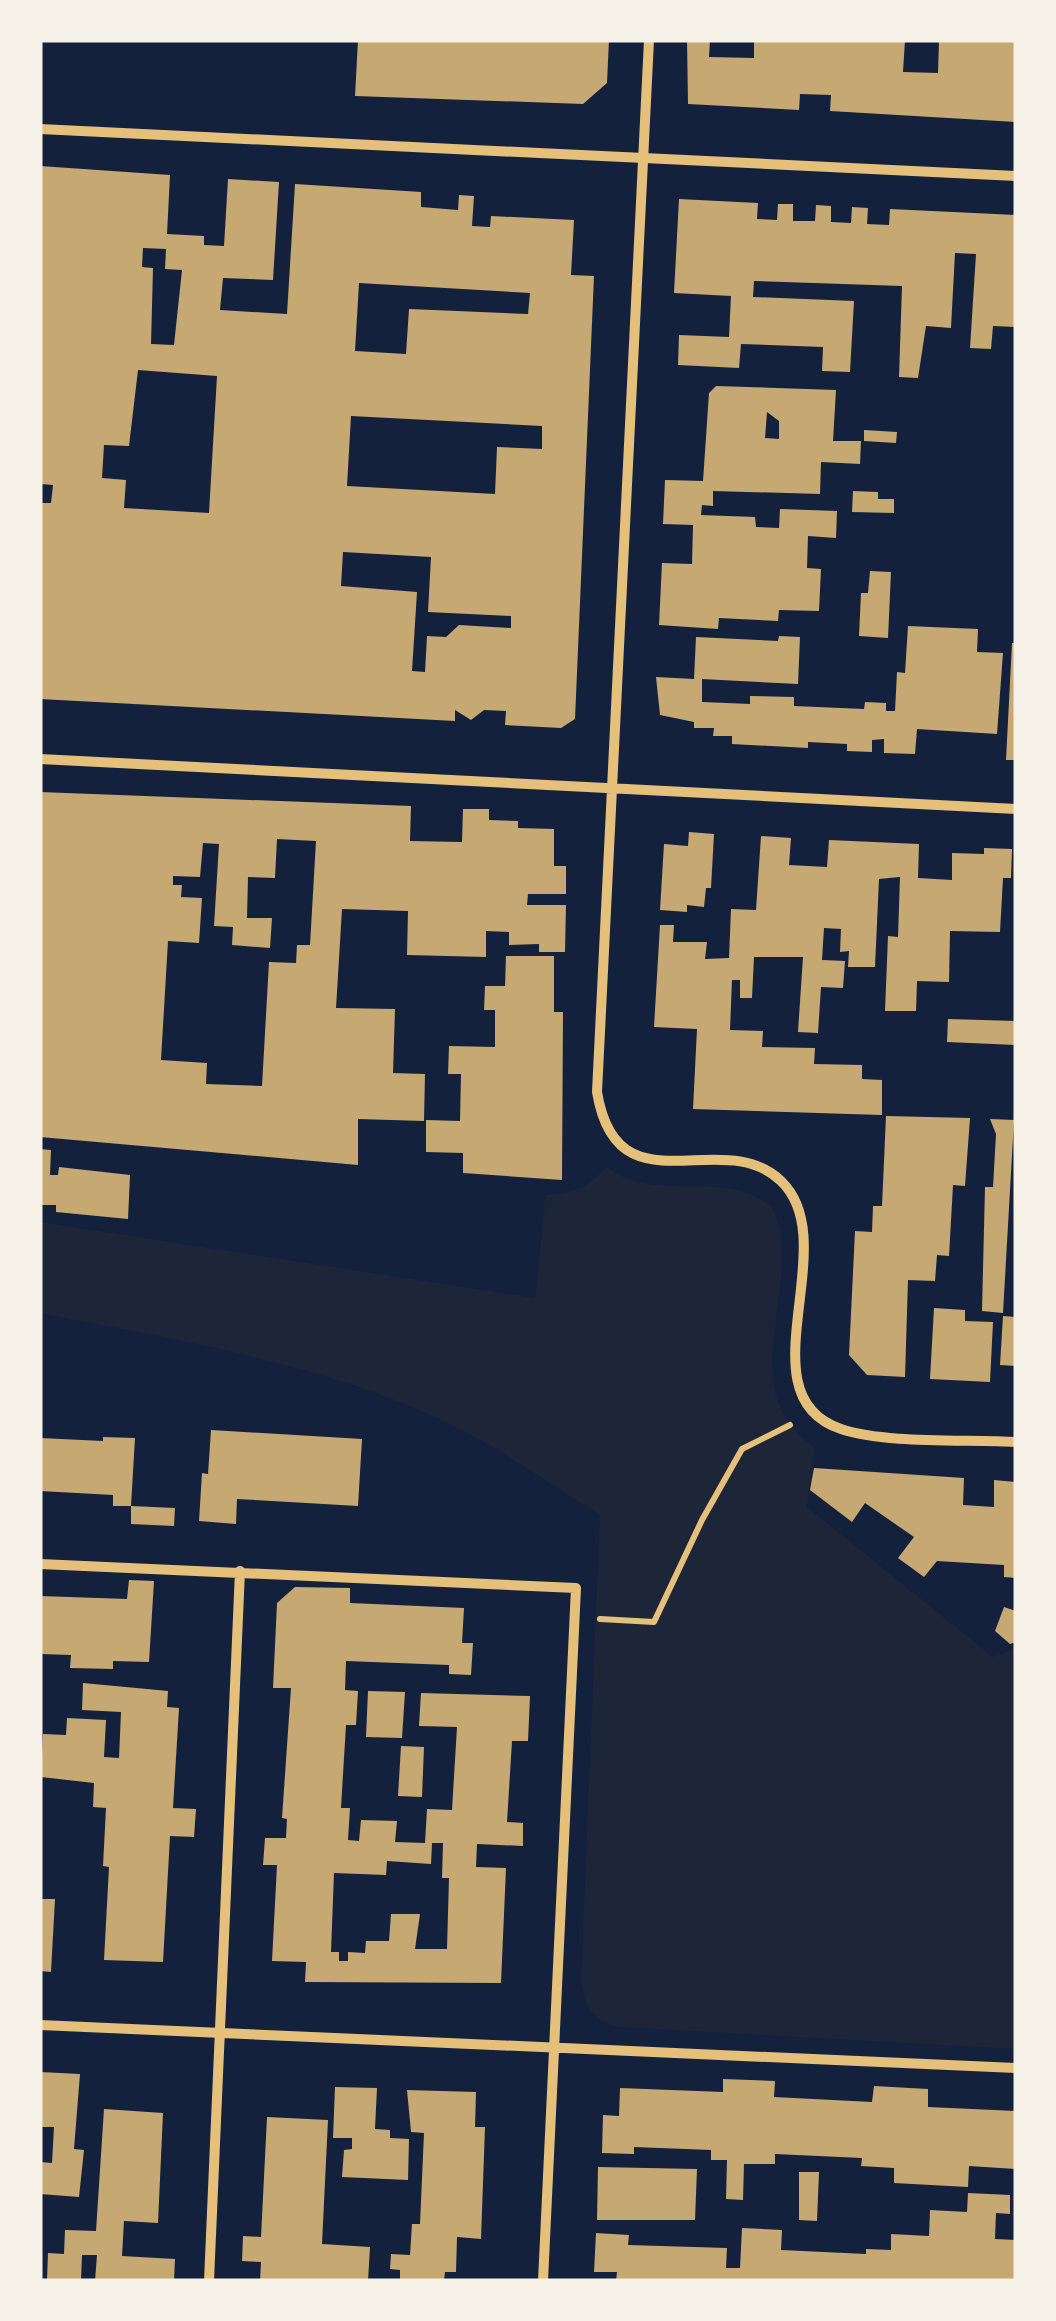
<svg xmlns="http://www.w3.org/2000/svg" width="1056" height="2321" viewBox="0 0 1056 2321" font-family="Helvetica,sans-serif">
<style>
.green{fill:#1d2539}
.building{fill:#c6a872;fill-rule:evenodd}
.lines{fill:none;stroke-linecap:round;stroke-linejoin:round}
.path{stroke:#e5c07b;stroke-width:6}
.minor{stroke:#e5c07b;stroke-width:10}
</style>
<rect width="100%" height="100%" fill="#14213d"/>
<!-- green -->
<path class="green" d="M607,1167C655,1205 724,1167 772,1207C808,1283 727,1389 815,1447L807,1507L993,1657L1016,1648V2049L620,2027C595,2022 583,2005 581,1980L600,1515C551,1485 502,1449 450,1424C324,1363 176,1340 40,1313V1222L535,1298L546,1195C574,1193 587,1188 607,1167Z"/>
<!-- building -->
<path class="building" d="M358,40H609L607,83L583,104L355,96Z
M687,40H710L709,57L754,58V40H905L903,72L938,73L939,40H1016V122L830,111L831,95L800,94L799,110L688,104Z
M40,166L170,175L167,234L204,236V245L224,246L228,179L279,182L273,280L223,278L220,310L287,314L295,184L421,192V207L458,210L459,195L474,196L472,226L490,227L491,216L574,220L571,275L594,276L575,719L561,728L505,725L506,711L484,710L471,720L455,710V721L40,699V503H51L53,485L40,484ZM143,248L166,249L165,269L182,270L174,345L151,344L153,268L142,267ZM359,283L530,293L528,314L409,309L406,354L355,351ZM138,370L217,376L209,513L124,508L126,480L102,478L104,445L129,446ZM351,416L542,426V449L497,447L495,494L347,486ZM343,552L431,557L428,612L511,616V628L459,625L446,637L427,636L425,672L412,671L417,592L341,586Z
M679,199L758,203L757,219L777,220L778,204H793V221H815L816,205L831,206V222L851,223L852,207L868,208L867,224L889,225L890,209L1016,215L1015,327L993,326L991,349L970,348L976,254L955,253L951,328L926,326L918,378L899,377L902,286L754,281L753,297L854,301L850,372L822,371L823,347L741,344L739,368L678,365L679,335L729,337L731,296L674,293Z
M716,386L836,390L833,441H861L860,464L821,462L820,494L713,491V506L702,505L701,515L755,517L756,527L779,528L780,509L837,511L836,538L808,536L807,568L821,569L819,611L779,610L778,621L719,618L718,629L659,625L662,563L692,564L693,525L663,524L665,480L703,481L709,393ZM767,412L779,421V439L765,438Z
M864,430L897,432L896,443L864,441Z
M853,491L878,492V499H894V513L852,512Z
M870,571L891,572L888,638L859,636L861,593H868Z
M908,626L978,629L977,652L1003,653L997,734L917,729L915,754L884,753V739L872,740V752L847,751V744L808,742V748L732,744V736H713L714,728H694V722L660,715L656,677L694,679L696,637L778,641L779,636L800,637L798,684L702,679V702L750,704V696L794,697V706L864,709L865,702L886,703V711H895L897,672L905,673Z
M1012,643H1016V760H1006Z
M40,792L411,806L410,841L462,842L463,809H489V820L518,821V828L554,829V866H566V894H528L527,905H566L565,952H539V944L509,945V932L486,931V957L407,955L408,911L342,909L336,1008L395,1009L393,1073L425,1074L424,1121L358,1119V1165L40,1137ZM277,839L316,841L310,945H297L296,963L269,962L262,1086L206,1084L207,1063L161,1060L168,941L199,943L202,898L181,897L182,885H173V876L200,877L203,843L219,844L214,926L233,927L232,945L270,948L272,918H247L248,877L275,878Z
M689,832L714,834L711,888H706L704,907L687,905V912L660,910L664,844L688,846Z
M761,836L791,838L789,865L827,867L829,840L919,844L918,878L952,880V853L984,854V848L1012,849L1011,878H1003L1000,932L950,931L949,982L917,981L916,1011H885L888,936L898,937L900,877L879,879L875,967H848L849,951L840,952L841,929L824,928L822,960L845,961L843,988L821,987L818,1033L798,1032L803,957H754L752,998H740V980H732L730,1030L763,1031L762,1047L815,1048L814,1064L862,1065V1079L882,1080V1115L693,1109L697,1029L654,1027L660,925H674L673,942H707L705,959L729,958L731,909L756,910Z
M506,956H554V1012H563L562,1180L463,1173V1153L426,1152V1120L460,1121L461,1074H448L449,1046L495,1047V1010H484L485,986H505Z
M948,1019L1016,1021V1045L947,1042Z
M886,1116L970,1118L965,1186L953,1185L949,1256L937,1255L935,1281L908,1280L905,1377L867,1375L849,1355L855,1231L872,1232L873,1206H882Z
M990,1119L1014,1120L1003,1313L982,1311L985,1187H993L996,1134Z
M40,1149L51,1150L50,1175H58L59,1167L130,1175L128,1219L56,1212V1205H40Z
M934,1308L965,1310V1321L993,1322L990,1382L930,1379Z
M1003,1316L1016,1317V1366L1000,1365Z
M211,1430L362,1439L358,1506L237,1499L236,1524L199,1521L202,1473L208,1474Z
M103,1437L135,1438L131,1506L175,1508L174,1526L131,1524V1506H113V1495L40,1491V1438L103,1441Z
M814,1468L964,1478L963,1505L994,1507V1480L1016,1482V1578L1004,1577V1565L937,1561L924,1577L898,1558L914,1537L865,1503L852,1522L810,1490Z
M129,1580L154,1581L149,1662L113,1661V1669L70,1668L71,1655L40,1654V1596L127,1599Z
M295,1587L350,1588V1603L464,1608L462,1643H473L471,1675L449,1674V1665L346,1661L345,1690L358,1691L356,1725H346L341,1808H350L348,1840L359,1841L361,1820L397,1821L395,1842L425,1843L427,1809L452,1810L457,1727L419,1726L421,1693L530,1696L528,1741H512L507,1822L523,1823V1846L477,1844L476,1867L506,1868L501,1983L305,1982L306,1962L272,1961L277,1865H263L265,1838H286L287,1819L282,1818L291,1688H273L277,1603ZM432,1843H443L442,1878H449L447,1949H415L420,1914H391L389,1941H366L365,1953L348,1952V1961H339V1952H331L334,1873L386,1875L387,1861L431,1864Z
M1004,1607L1016,1611V1642L1010,1644L995,1631Z
M83,1683L168,1691L167,1707L179,1708L173,1808L196,1809L194,1837L170,1836L163,1962L104,1960L109,1867L103,1866L106,1808L93,1807L94,1783L41,1777L43,1734L66,1735L67,1718L106,1720L104,1757L119,1758L121,1712L82,1710Z
M368,1691L405,1692L402,1738L366,1737Z
M401,1746L424,1747L422,1797L398,1796Z
M40,1899H55L51,1972L40,1971Z
M40,2072L80,2074L74,2149L84,2150L79,2197L40,2194V2162L52,2163L54,2127H40Z
M723,2079L775,2081L774,2097L872,2102L874,2086L928,2089V2107L1016,2111V2169L969,2166L968,2187L894,2183V2168L861,2166L862,2158L775,2154V2164H744L743,2200L726,2199L727,2160H711V2150L634,2147V2154L602,2153L603,2115L619,2116L620,2088L723,2092Z
M335,2087L377,2088L375,2129L390,2130V2138L409,2139L408,2180L342,2177L344,2150L352,2149V2138H333Z
M407,2090L476,2092L475,2127H485L481,2239L457,2237L456,2272H445L444,2281H400V2270L390,2269L391,2254L410,2255L412,2224H420L424,2133L411,2132Z
M104,2109L163,2113L158,2223L124,2221L122,2256L175,2259L174,2281H95L97,2255H82L81,2281L47,2280L48,2253L64,2254L65,2230L96,2231Z
M267,2117L328,2120L322,2244L370,2247L368,2281H260L261,2262L242,2261L243,2236L261,2237Z
M598,2167L697,2169L695,2220H597Z
M799,2172H819L817,2221L799,2220Z
M968,2193L1010,2195V2214L996,2213L995,2239L1016,2240V2281H616L617,2272H594L596,2233L629,2235L628,2245L727,2248L726,2268H740L742,2228L782,2230L781,2250L866,2254V2249L891,2250V2234L929,2236L930,2210L967,2212Z"/>
<g class="lines">
<!-- path -->
<path class="path" d="M600,1619L654,1622L702,1520L742,1449L790,1425"/>
<!-- minor -->
<path class="minor" d="M649,40L597,1092C617,1214 722,1124 781,1181C846,1243 741,1396 841,1429C885,1444 967,1439 1016,1442
M40,129L1016,176
M40,759L1016,809
M40,1564L576,1588L543,2281
M40,2025L1016,2068
M209,2281L240,1571"/>
</g>
<!-- border -->
<rect width="1056" height="2321" fill="none" stroke="#f6f1e7" stroke-width="85"/>
</svg>
